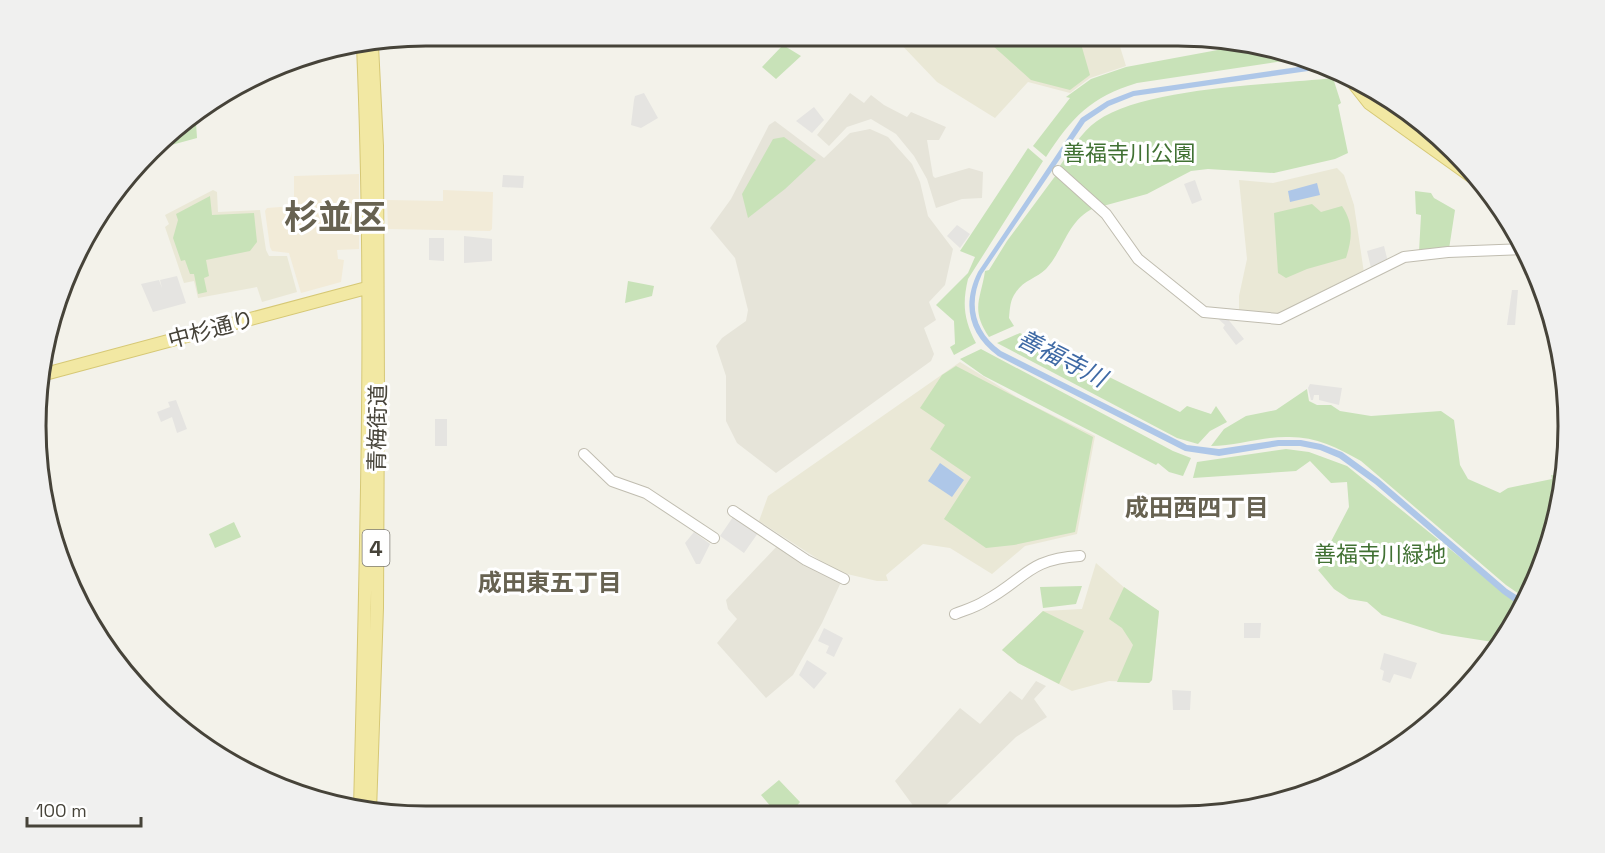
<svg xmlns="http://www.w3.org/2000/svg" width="1605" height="853" viewBox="0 0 1605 853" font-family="'Space Grotesk','Noto Sans JP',sans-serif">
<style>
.residential{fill:#e6e4d9}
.commercial{fill:#f2ebd8}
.education{fill:#eae8d6}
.green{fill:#c8e2b8}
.parking{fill:#e5e4e1}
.water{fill:#aec7e8}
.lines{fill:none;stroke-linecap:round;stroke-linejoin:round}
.minor-casing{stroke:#c0bdb0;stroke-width:12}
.major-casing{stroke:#d6c875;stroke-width:14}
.minor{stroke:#fff;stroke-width:10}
.major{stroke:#f2e8a3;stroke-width:12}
.labels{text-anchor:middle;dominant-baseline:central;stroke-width:6;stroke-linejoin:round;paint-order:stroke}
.shield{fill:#fff;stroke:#7e7b74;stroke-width:1.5}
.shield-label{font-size:21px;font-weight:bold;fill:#464339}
.park-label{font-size:22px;fill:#417133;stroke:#fff}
.street-label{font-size:22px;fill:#464339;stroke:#fff}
.water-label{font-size:24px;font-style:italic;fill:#3f6aa5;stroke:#fff}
.neighbourhood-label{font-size:24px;font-weight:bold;fill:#676251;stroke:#fff}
.town-label{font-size:34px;font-weight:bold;fill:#676251;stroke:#fff}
.rim{fill:none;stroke:#464339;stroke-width:3}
</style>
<rect width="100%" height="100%" fill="#f3f2ea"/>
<!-- residential -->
<path class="residential" d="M850,93L864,103L871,95L884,105L907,117L911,112L946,127L939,140H927L933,176L935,178L969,168L983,172L982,198L962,199L936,208L927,179L914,156L896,134L871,119L847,127L829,146L817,135Z
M775,121L824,158L850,133L870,129L888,137L912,164L920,182L928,216L953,249L945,285L929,302L936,320L924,328L934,354L931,361L776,473L737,443L726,421V376L716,346L722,338L746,321L748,310L735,258L710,228L731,199L769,125Z
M778,545L817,572L841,582L822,623L793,675L766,698L717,643L737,619L728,609L726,600Z
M1036,681L1046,686L1034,699L1047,717L1016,737L943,808L931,815H920L895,781L960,708L980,724L1010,691L1022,700Z"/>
<!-- commercial -->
<path class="commercial" d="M359,174V249L337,250L338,259L344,260L341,282L301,293L289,253L272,251L270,247L265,211L267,208L294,206V176Z
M443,190L493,192L492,229L490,231L388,229L387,200L443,201Z"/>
<!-- education -->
<path class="education" d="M894,37H1117L1126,66L1090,78L1070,93L1028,82L995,118L937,82Z
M1337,168L1344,175L1354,205L1364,273L1278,315L1239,314V296L1247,259L1239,180L1273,183Z
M213,190L217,192L218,212L260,210L266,250L269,256H287L297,292L262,302L257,287L198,298L194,281L184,283L165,227L169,224L165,215Z
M960,362L1020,399L1095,436L1077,534L1025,546L992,574L950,548L923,544L886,575L888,581H877L847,574L827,565L759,521L768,496Z
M1096,563L1134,596L1159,611L1152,680L1149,683L1109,681L1072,691L1018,663L1002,650L1043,611L1082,609Z"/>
<!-- green -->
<path class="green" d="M983,37H1079L1090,75L1070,90L1031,80Z
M1250,44L1280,49L1304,58L1137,83C1091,97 1072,117 1046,157L1033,146L1070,98L1066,97L1091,79L1126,67Z
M783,45L801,56L776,79L762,67Z
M1333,78L1341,103L1338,105L1348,153L1335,159L1274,173L1208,169L1191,171L1147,194L1103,206L1059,167C1070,152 1081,132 1097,121C1145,87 1271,85 1333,78Z
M196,123L197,138L164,147L163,144L179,127Z
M784,137L816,160L785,189L748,218L742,194L773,139Z
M1028,148L1043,161L968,279C962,304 964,320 976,343L954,355L950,347L955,344L954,321L936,305L968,273L975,257L960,251Z
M1056,175L1094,208C1067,221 1065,248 1046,269C1037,278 1024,280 1016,292C1010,300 1010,308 1009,318L1014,326L989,337C970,309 981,299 985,271L989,270L1007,241Z
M1415,191L1431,193L1434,198L1455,210L1449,249L1419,252L1421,215L1416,214Z
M210,196L212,215L254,213L257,242L250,251L206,260L209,276L204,278L207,292L198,294L194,274H190L185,260L181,261L173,238L178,220L176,214Z
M1312,204L1321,212L1342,206C1354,224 1352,239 1346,258L1307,269L1286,278L1278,273L1274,213Z
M628,281L654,286L652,296L625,303Z
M1020,333L1180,412L1187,406L1211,414L1216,406L1227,422L1210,431L1198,444L1177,438L997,343Z
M981,349L1173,451L1191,458L1183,476L1169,472L1158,463L1156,465L984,376L960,359Z
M956,366L1093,437L1075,532L1014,545L986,548L944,519L971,477L930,449L945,425L920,408L942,375Z
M1307,389L1309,401L1317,405H1331L1340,411L1371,416L1441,411L1454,420L1460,465L1468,479L1500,493L1508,488L1552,479L1551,475L1564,477L1556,528L1528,600L1506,585L1361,461C1337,447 1314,436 1286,437C1261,437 1236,446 1211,446L1224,429L1246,416L1276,410Z
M1286,449L1309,452L1347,466L1523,608L1499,643L1442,634L1382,615L1367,602L1349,599L1334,589L1318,570L1327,563L1325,553L1349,507L1347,482L1331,483L1310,461L1296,471L1193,478L1197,462Z
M234,522L241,537L215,548L209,534Z
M1082,586L1076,604L1043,608L1040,587Z
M1124,587L1159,611L1152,680L1149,683L1117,682L1133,645L1122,628L1109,619Z
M1043,611L1084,631L1059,684L1018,663L1002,650Z
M779,780L800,802L789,815H778L761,795Z"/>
<!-- parking -->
<path class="parking" d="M644,93L658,118L641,128L631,125L634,100L635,96Z
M814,107L824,120L812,133L796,121Z
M503,175L524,176L523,188L502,187Z
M1195,180L1202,200L1192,204L1184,184Z
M957,225L970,234L960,248L947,236Z
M464,236L492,239V261L464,263Z
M429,238H444V261L429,260Z
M1384,246L1388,262L1371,268L1367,251Z
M177,276L186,303L153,312L141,284L159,280L162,288L160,280Z
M1512,290H1518L1515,325H1507Z
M1215,316L1227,318L1244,339L1236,345L1223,328L1225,325Z
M1310,384L1342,388L1339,405L1319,400V395H1314L1313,400H1311L1308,388Z
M176,400L187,429L177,433L172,417L161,422L157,412L170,407L168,402Z
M435,419H447V446H435Z
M733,517L758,533L744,553L720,536Z
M694,532L710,544L700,564H696L685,543Z
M1244,623H1261L1260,638H1244Z
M824,628L843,638L834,657L826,653L829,646L818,641Z
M1384,653L1417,663L1411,679L1394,674L1390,683L1382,680L1384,671L1380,669Z
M807,660L827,673L814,689L799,675Z
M1172,690L1191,691L1190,710H1173Z"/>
<!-- water -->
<path class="water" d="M1319,64L1329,68L1134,96L1109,106L1085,122L982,274C968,304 974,331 1001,351L1187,445L1219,449L1278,440H1301L1321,444L1342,452L1379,479L1507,589L1527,602L1523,608L1503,594L1375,484L1339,458L1320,450L1300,446H1279L1219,456L1185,451L998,356C968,334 962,304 978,272L1081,118L1107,101L1133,91Z
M1317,183L1320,195L1290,202L1288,191Z
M940,463L964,480L952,497L928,481Z"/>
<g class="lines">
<!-- minor casing -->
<g class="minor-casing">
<path id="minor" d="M1058,171L1106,214L1138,259L1204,312L1279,319L1404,257L1448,252L1525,249
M584,454L612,481L646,493L714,538
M733,511L806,560L844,579
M955,614C965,610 976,607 985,601C1026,579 1027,559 1080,556"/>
</g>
<!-- major casing -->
<g class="major-casing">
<path id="major" d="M1347,75L1369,103L1485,186
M45,374L374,286
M360,809C366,555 374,301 363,46
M370,811L377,608L378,390L377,146L372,45"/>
</g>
<!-- minor -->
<use href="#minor" class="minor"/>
<!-- major -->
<use href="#major" class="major"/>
</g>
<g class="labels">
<!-- shield labels -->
<rect class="shield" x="362.5" y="530" width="27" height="36" rx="4.5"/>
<g class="shield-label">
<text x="376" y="548">4</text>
</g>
<!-- park labels -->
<g class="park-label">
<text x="1129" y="153">善福寺川公園</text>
<text x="1380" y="554">善福寺川緑地</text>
</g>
<!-- street labels -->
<g class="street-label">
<text transform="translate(211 329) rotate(-15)">中杉通り</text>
<text transform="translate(377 428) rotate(-89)">青梅街道</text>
</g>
<!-- water labels -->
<g class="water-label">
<text transform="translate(1062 358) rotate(27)">善福寺川</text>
</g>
<!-- neighbourhood labels -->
<g class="neighbourhood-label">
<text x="1197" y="507">成田西四丁目</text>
<text x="550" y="582">成田東五丁目</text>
</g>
<!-- town labels -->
<g class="town-label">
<text x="335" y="217">杉並区</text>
</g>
</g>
<!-- crop -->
<path d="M0 0H1605V853H0ZM426 46H1178A380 380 0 0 1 1558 426V426A380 380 0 0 1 1178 806H426A380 380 0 0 1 46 426V426A380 380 0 0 1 426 46Z" fill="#f0f0ef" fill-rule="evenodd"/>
<path class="rim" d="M426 46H1178A380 380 0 0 1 1558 426V426A380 380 0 0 1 1178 806H426A380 380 0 0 1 46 426V426A380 380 0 0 1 426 46Z"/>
<!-- scale -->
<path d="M27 817v9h114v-9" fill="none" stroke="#464339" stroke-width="3"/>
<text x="36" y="817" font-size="18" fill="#464339" stroke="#ffffff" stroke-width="4.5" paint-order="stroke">100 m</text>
</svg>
